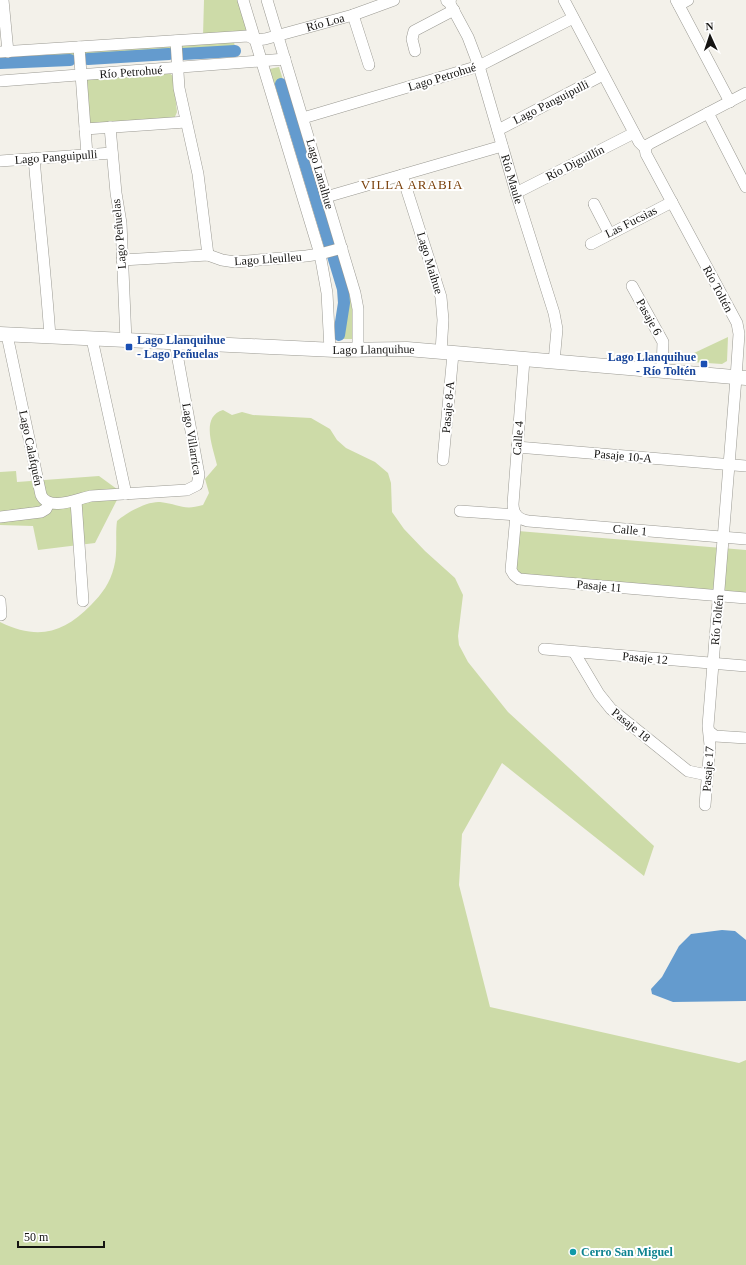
<svg xmlns="http://www.w3.org/2000/svg" width="746" height="1265" viewBox="0 0 746 1265" font-family="'Times New Roman',serif">
<style>
.green{fill:#cddba8}
.water{fill:#649bce}
.lines{fill:none;stroke-linecap:round;stroke-linejoin:round}
.canal{stroke:#649bce;stroke-width:12}
.minor-casing{stroke:#9b9a93;stroke-width:12}
.tertiary-casing{stroke:#9b9a93;stroke-width:15}
.minor{stroke:#fff;stroke-width:11}
.tertiary{stroke:#fff;stroke-width:14}
.transit-dot{fill:#1a4fb4;stroke:#fff;stroke-width:1.5}
.culture-dot{fill:#0f9aa8;stroke:#fff;stroke-width:1.5}
.labels{text-anchor:middle;dominant-baseline:central;stroke-width:4;stroke-linejoin:round;paint-order:stroke}
.street-label{font-size:12px;fill:#151412;stroke:#fff}
.transit-label{font-size:12px;font-weight:bold;fill:#164399;stroke:#fff;text-anchor:start}
.culture-label{font-size:12px;font-weight:bold;fill:#0d838f;stroke:#fff;text-anchor:start}
.neighbourhood-label{font-size:13px;letter-spacing:1px;fill:#7a400b;stroke:#fff}
</style>
<rect width="100%" height="100%" fill="#f3f1ea"/>
<!-- green -->
<path class="green" d="M204,0H239L249,30L203,36Z
M233,36L236,53L0,68V56Z
M279,67L350,292L352,309L353,339H338V292L325,238L269,69Z
M168,72L173,76L177,112L174,119L93,125L88,120L84,83L88,77Z
M728,337L727,361L722,364L677,361Z
M223,410L232,415L242,412L253,415L311,418L330,429L337,440L346,448L375,462L388,473L391,483L392,512L404,529L425,551L455,578L463,595L458,636L459,645L468,662L508,712L654,846L644,876L502,763L462,834L459,885L490,1007L739,1063L746,1060V1265H0V622C37,640 63,634 91,605C102,594 110,583 114,567C118,553 115,535 117,521C126,513 147,501 160,502C179,504 183,511 203,505L209,493L205,479L217,465C213,447 200,417 223,410Z
M16,471L17,482L99,476L121,492L95,543L38,550L33,526L0,525V472Z
M518,531L746,550V593L520,575L516,570Z"/>
<!-- water -->
<path class="water" d="M722,930L735,931L746,940V1001L673,1002L652,994L651,989L662,977L679,946L691,934Z"/>
<g class="lines">
<!-- canal -->
<path class="canal" d="M183,54L235,51
M88,59L169,54
M0,63L70,60
M281,84L343,289L344,303L339,335"/>
<!-- minor casing -->
<g class="minor-casing">
<g id="minor">
<path d="M3,0L8,52"/>
<path d="M243,0L320,254L327,293L330,350"/>
<path d="M267,0L355,293L358,309V351"/>
<path id="s1" d="M448,0L468,37L479,66L516,193L554,313L557,329L554,362"/>
<path d="M564,0L639,142L645,148L646,154L737,323L739,334L736,378L708,726L710,745L705,805"/>
<path d="M676,0L730,102"/>
<path d="M679,5L688,0"/>
<path d="M353,15L369,65"/>
<path d="M176,41L179,88L198,174L208,255"/>
<path d="M79,47L87,155"/>
<path d="M415,51L412,39L414,31L454,10"/>
<path id="s2" d="M0,52L248,36L256,40L265,39L353,15L394,0"/>
<path d="M0,81L285,59"/>
<path d="M708,113L746,187"/>
<path d="M303,118L479,66L573,18"/>
<path d="M110,127L116,193L121,223L126,341"/>
<path d="M85,129L186,122"/>
<path d="M498,130L603,75"/>
<path d="M645,148L649,144L746,93"/>
<path d="M34,158C39,218 46,277 50,337"/>
<path d="M0,161L112,153"/>
<path d="M402,175L441,297L443,320L441,352"/>
<path d="M516,193L634,133"/>
<path d="M326,197L502,146"/>
<path d="M594,204L609,233"/>
<path d="M591,244L672,202"/>
<path d="M122,260L208,255L222,260L235,262L306,256L320,254L342,248"/>
<path d="M632,286L663,342L662,371"/>
<path d="M7,335L41,495C49,512 77,499 91,496L187,490L197,485L199,475L175,343"/>
<path d="M92,339L126,494"/>
<path d="M524,360L513,504C513,514 518,519 528,521L746,539"/>
<path d="M517,447L746,466"/>
<path d="M443,460L453,354"/>
<path d="M76,501L83,601"/>
<path d="M460,511L516,515"/>
<path d="M516,515L511,570L514,575L519,579L746,598"/>
<path d="M0,517L41,512L46,509L49,503"/>
<path d="M0,601L1,615"/>
<path d="M544,649L746,666"/>
<path d="M574,652L599,694L611,709L688,771L707,775"/>
<path d="M710,732L715,736L746,738"/>
</g>
</g>
<!-- tertiary casing -->
<g class="tertiary-casing">
<g id="tertiary">
<path d="M448,0H449"/>
<path id="s3" d="M0,334L335,350L407,349L746,378"/>
</g>
</g>
<!-- minor -->
<use href="#minor" class="minor"/>
<!-- tertiary -->
<use href="#tertiary" class="tertiary"/>
</g>
<!-- markers -->
<g class="transit-dot">
<rect x="125" y="343" width="8" height="8" rx="2"/>
<rect x="700" y="360" width="8" height="8" rx="2"/>
</g>
<circle class="culture-dot" cx="573" cy="1252" r="4"/>
<g class="labels">
<!-- street labels -->
<g class="street-label">
<text stroke="none"><textPath href="#s2" startOffset="329">Río Loa</textPath></text>
<text transform="translate(131 72) rotate(-4)">Río Petrohué</text>
<text transform="translate(442 77) rotate(-17)">Lago Petrohué</text>
<text transform="translate(551 102) rotate(-27)">Lago Panguipulli</text>
<text transform="translate(56 157) rotate(-4)">Lago Panguipulli</text>
<text transform="translate(575 163) rotate(-27)">Río Diguillín</text>
<text transform="translate(320 174) rotate(74)">Lago Lanalhue</text>
<text stroke="none"><textPath href="#s1" startOffset="191">Río Maule</textPath></text>
<text transform="translate(631 222) rotate(-27)">Las Fucsias</text>
<text transform="translate(119 234) rotate(-95)">Lago Peñuelas</text>
<text transform="translate(268 259) rotate(-4)">Lago Lleulleu</text>
<text transform="translate(430 263) rotate(73)">Lago Maihue</text>
<text transform="translate(718 289) rotate(62)">Río Toltén</text>
<text transform="translate(649 317) rotate(61)">Pasaje 6</text>
<text stroke="none"><textPath href="#s3" startOffset="374">Lago Llanquihue</textPath></text>
<text transform="translate(448 407) rotate(-85)">Pasaje 8-A</text>
<text transform="translate(518 438) rotate(-86)">Calle 4</text>
<text transform="translate(192 439) rotate(81)">Lago Villarrica</text>
<text transform="translate(31 448) rotate(78)">Lago Calafquén</text>
<text transform="translate(623 456) rotate(5)">Pasaje 10-A</text>
<text transform="translate(630 530) rotate(5)">Calle 1</text>
<text transform="translate(599 586) rotate(5)">Pasaje 11</text>
<text transform="translate(717 620) rotate(-85)">Río Toltén</text>
<text transform="translate(645 658) rotate(5)">Pasaje 12</text>
<text transform="translate(631 725) rotate(39)">Pasaje 18</text>
<text transform="translate(708 769) rotate(-86)">Pasaje 17</text>
</g>
<!-- transit labels -->
<g class="transit-label">
<text x="137" y="340">Lago Llanquihue<tspan x="137" dy="14">- Lago Peñuelas</tspan></text>
<text x="696" y="357" text-anchor="end">Lago Llanquihue<tspan x="696" dy="14">- Río Toltén</tspan></text>
</g>
<!-- culture labels -->
<g class="culture-label">
<text x="581" y="1252">Cerro San Miguel</text>
</g>
<!-- neighbourhood labels -->
<g class="neighbourhood-label">
<text x="412" y="184">VILLA ARABIA</text>
</g>
</g>
<!-- north arrow -->
<g transform="translate(710 36) rotate(357)" stroke="#ffffff" stroke-width="3" paint-order="stroke">
<path d="M0-3L7 15L0 10L-7 15Z" fill="#151412"/>
<text y="-6" font-size="11" font-weight="bold" text-anchor="middle" fill="#151412">N</text>
</g>
<!-- scale -->
<path d="M18 1241v6h86v-6" fill="none" stroke="#151412" stroke-width="2"/>
<text x="24" y="1241" font-size="12" fill="#151412" stroke="#ffffff" stroke-width="3" paint-order="stroke">50 m</text>
</svg>
